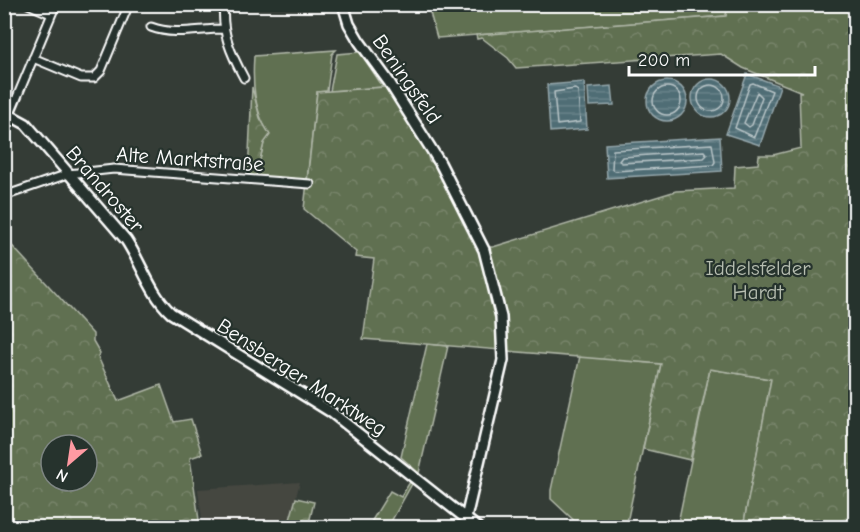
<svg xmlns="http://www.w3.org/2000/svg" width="860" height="532" viewBox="0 0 860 532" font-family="'Comic Neue',sans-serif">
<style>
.built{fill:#444640}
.green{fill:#606f51;stroke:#b0b7a8;stroke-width:1.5}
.forest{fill:url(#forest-crowns);stroke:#b0b7a8;stroke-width:1.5;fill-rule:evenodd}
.water{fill:url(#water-rules);stroke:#95a7ac;stroke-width:1.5}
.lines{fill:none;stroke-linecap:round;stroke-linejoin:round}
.shore{stroke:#b9c5c8;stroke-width:1.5}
.street-casing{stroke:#fff;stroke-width:11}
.secondary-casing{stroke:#fff;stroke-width:14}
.street{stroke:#26332d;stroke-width:7}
.secondary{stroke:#26332d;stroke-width:9}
.labels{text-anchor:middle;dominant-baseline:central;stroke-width:4.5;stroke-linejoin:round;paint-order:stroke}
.street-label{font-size:21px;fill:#fff;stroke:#26332d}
.park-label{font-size:21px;fill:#b7beb1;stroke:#26332d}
</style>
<defs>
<pattern id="forest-crowns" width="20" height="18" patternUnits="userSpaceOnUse" patternTransform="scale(1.5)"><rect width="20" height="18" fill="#606f51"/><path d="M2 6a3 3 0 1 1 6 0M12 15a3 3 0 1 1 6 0" fill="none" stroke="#78856b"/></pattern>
<pattern id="water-rules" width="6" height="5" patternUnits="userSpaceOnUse" patternTransform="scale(1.5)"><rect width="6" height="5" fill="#4f6d75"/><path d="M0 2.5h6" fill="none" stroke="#69838a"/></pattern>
</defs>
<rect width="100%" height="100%" fill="#343c36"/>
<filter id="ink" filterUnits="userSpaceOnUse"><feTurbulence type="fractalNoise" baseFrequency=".0167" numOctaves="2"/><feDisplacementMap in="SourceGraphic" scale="12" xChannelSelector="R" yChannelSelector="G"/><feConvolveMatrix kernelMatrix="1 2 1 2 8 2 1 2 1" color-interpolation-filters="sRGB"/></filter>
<g filter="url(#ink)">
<!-- built -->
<path class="built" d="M300,482L288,527H203L198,489Z"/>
<!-- green -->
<path class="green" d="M445,4L728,5L726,16L437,38L429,9Z
M336,50L332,54L327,91L317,92L307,180L256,176L264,143L269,135C254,109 252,85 254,56Z
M360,52L383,87L330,91L337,54Z
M427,344L448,346L419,473L401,457Z
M580,356L661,364L626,527H581L551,499V490Z
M710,369L771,379L743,527L677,528Z
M410,482L412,484L388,527H368L390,491L401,497Z"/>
<!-- forest -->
<path class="forest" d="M728,5H855V527H743L771,379L710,369L690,460L643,449L661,364L507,351L505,325L484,247H493L676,191L734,188L735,166L758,164L759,155H773L801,148L799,92H802L743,68L721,54L516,68L508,58L482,38L477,39L476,35L726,16Z
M252,87L260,118L270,135L264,143L256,176L248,175Z
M385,87L424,140L429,161L437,164L479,247L496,303L501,350L363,339L374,259L355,257L356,252L304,209L317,92Z
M4,237L93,334V341L100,353L98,357L118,401L161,385L174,422L191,419L202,454L190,458L200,527H5ZM51,445H87V481H51Z
M296,498L314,502L308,527H288Z"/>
<!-- water -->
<path class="water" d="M747,74L780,86L760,145L726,134Z
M692 98a19 19 0 1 1 38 0a19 19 0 1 1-38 0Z
M647 101a20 20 0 1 1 40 0a20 20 0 1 1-40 0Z
M584,82L587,129L550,132L547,85Z
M612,86L614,105L589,106L588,88Z
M720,137L722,171L607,178L605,144Z"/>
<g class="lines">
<!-- shore -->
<path class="shore" d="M753,83L772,91L754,137L735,128L750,84Z
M698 98a13 13 0 1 1 26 0a13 13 0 1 1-26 0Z
M653 101a14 14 0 1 1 28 0a14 14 0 1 1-28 0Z
M575,89L578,91L580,122L557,125L554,92Z
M757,92L762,97L752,125L749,127L744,123Z
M712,144L715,162L713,165L615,171L612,169L613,150Z
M704,151L707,155L704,158L622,163L619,161L622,157Z"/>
<!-- street casing -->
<g class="street-casing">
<path id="street" d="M28,4L51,14
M224,4C221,32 231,54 244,78
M151,27C175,36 198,29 223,29
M33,58L81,78H94L101,71L129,4
M10,114L56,4
M4,196L68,174L114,169L310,184"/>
</g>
<!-- secondary casing -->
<g class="secondary-casing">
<path id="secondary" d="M343,4L349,24L359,41L389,82L440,163L484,250L501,317L503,360L466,518
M4,112L26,124L126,240C142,264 150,294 171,313L331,412L478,528"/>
</g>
<!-- street -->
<use href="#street" class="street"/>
<!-- secondary -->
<use href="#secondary" class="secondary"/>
</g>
</g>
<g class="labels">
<!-- street labels -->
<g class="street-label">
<text transform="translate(407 79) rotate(55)">Beningsfeld</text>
<text transform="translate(190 159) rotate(4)">Alte Marktstraße</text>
<text transform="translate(105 189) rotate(49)">Brandroster</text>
<text transform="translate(302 377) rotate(33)">Bensberger Marktweg</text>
</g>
<!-- park labels -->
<g class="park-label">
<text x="758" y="268">Iddelsfelder<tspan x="758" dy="24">Hardt</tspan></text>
</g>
</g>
<!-- margin -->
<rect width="860" height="532" fill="none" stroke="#26332d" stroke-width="24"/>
<rect x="12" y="12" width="836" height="508" fill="none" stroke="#fff" stroke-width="2" filter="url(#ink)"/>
<!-- north arrow -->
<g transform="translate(69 463) rotate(209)"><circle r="28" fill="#26332d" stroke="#7d8581" stroke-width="1.5"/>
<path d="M0-4.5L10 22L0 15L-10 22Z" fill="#ff9aa2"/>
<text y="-9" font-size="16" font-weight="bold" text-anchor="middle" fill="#ffffff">N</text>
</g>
<!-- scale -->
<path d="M629 66v9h186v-9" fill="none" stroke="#ffffff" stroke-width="3"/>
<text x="638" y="66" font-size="18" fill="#ffffff" stroke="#26332d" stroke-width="4.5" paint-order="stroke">200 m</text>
</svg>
